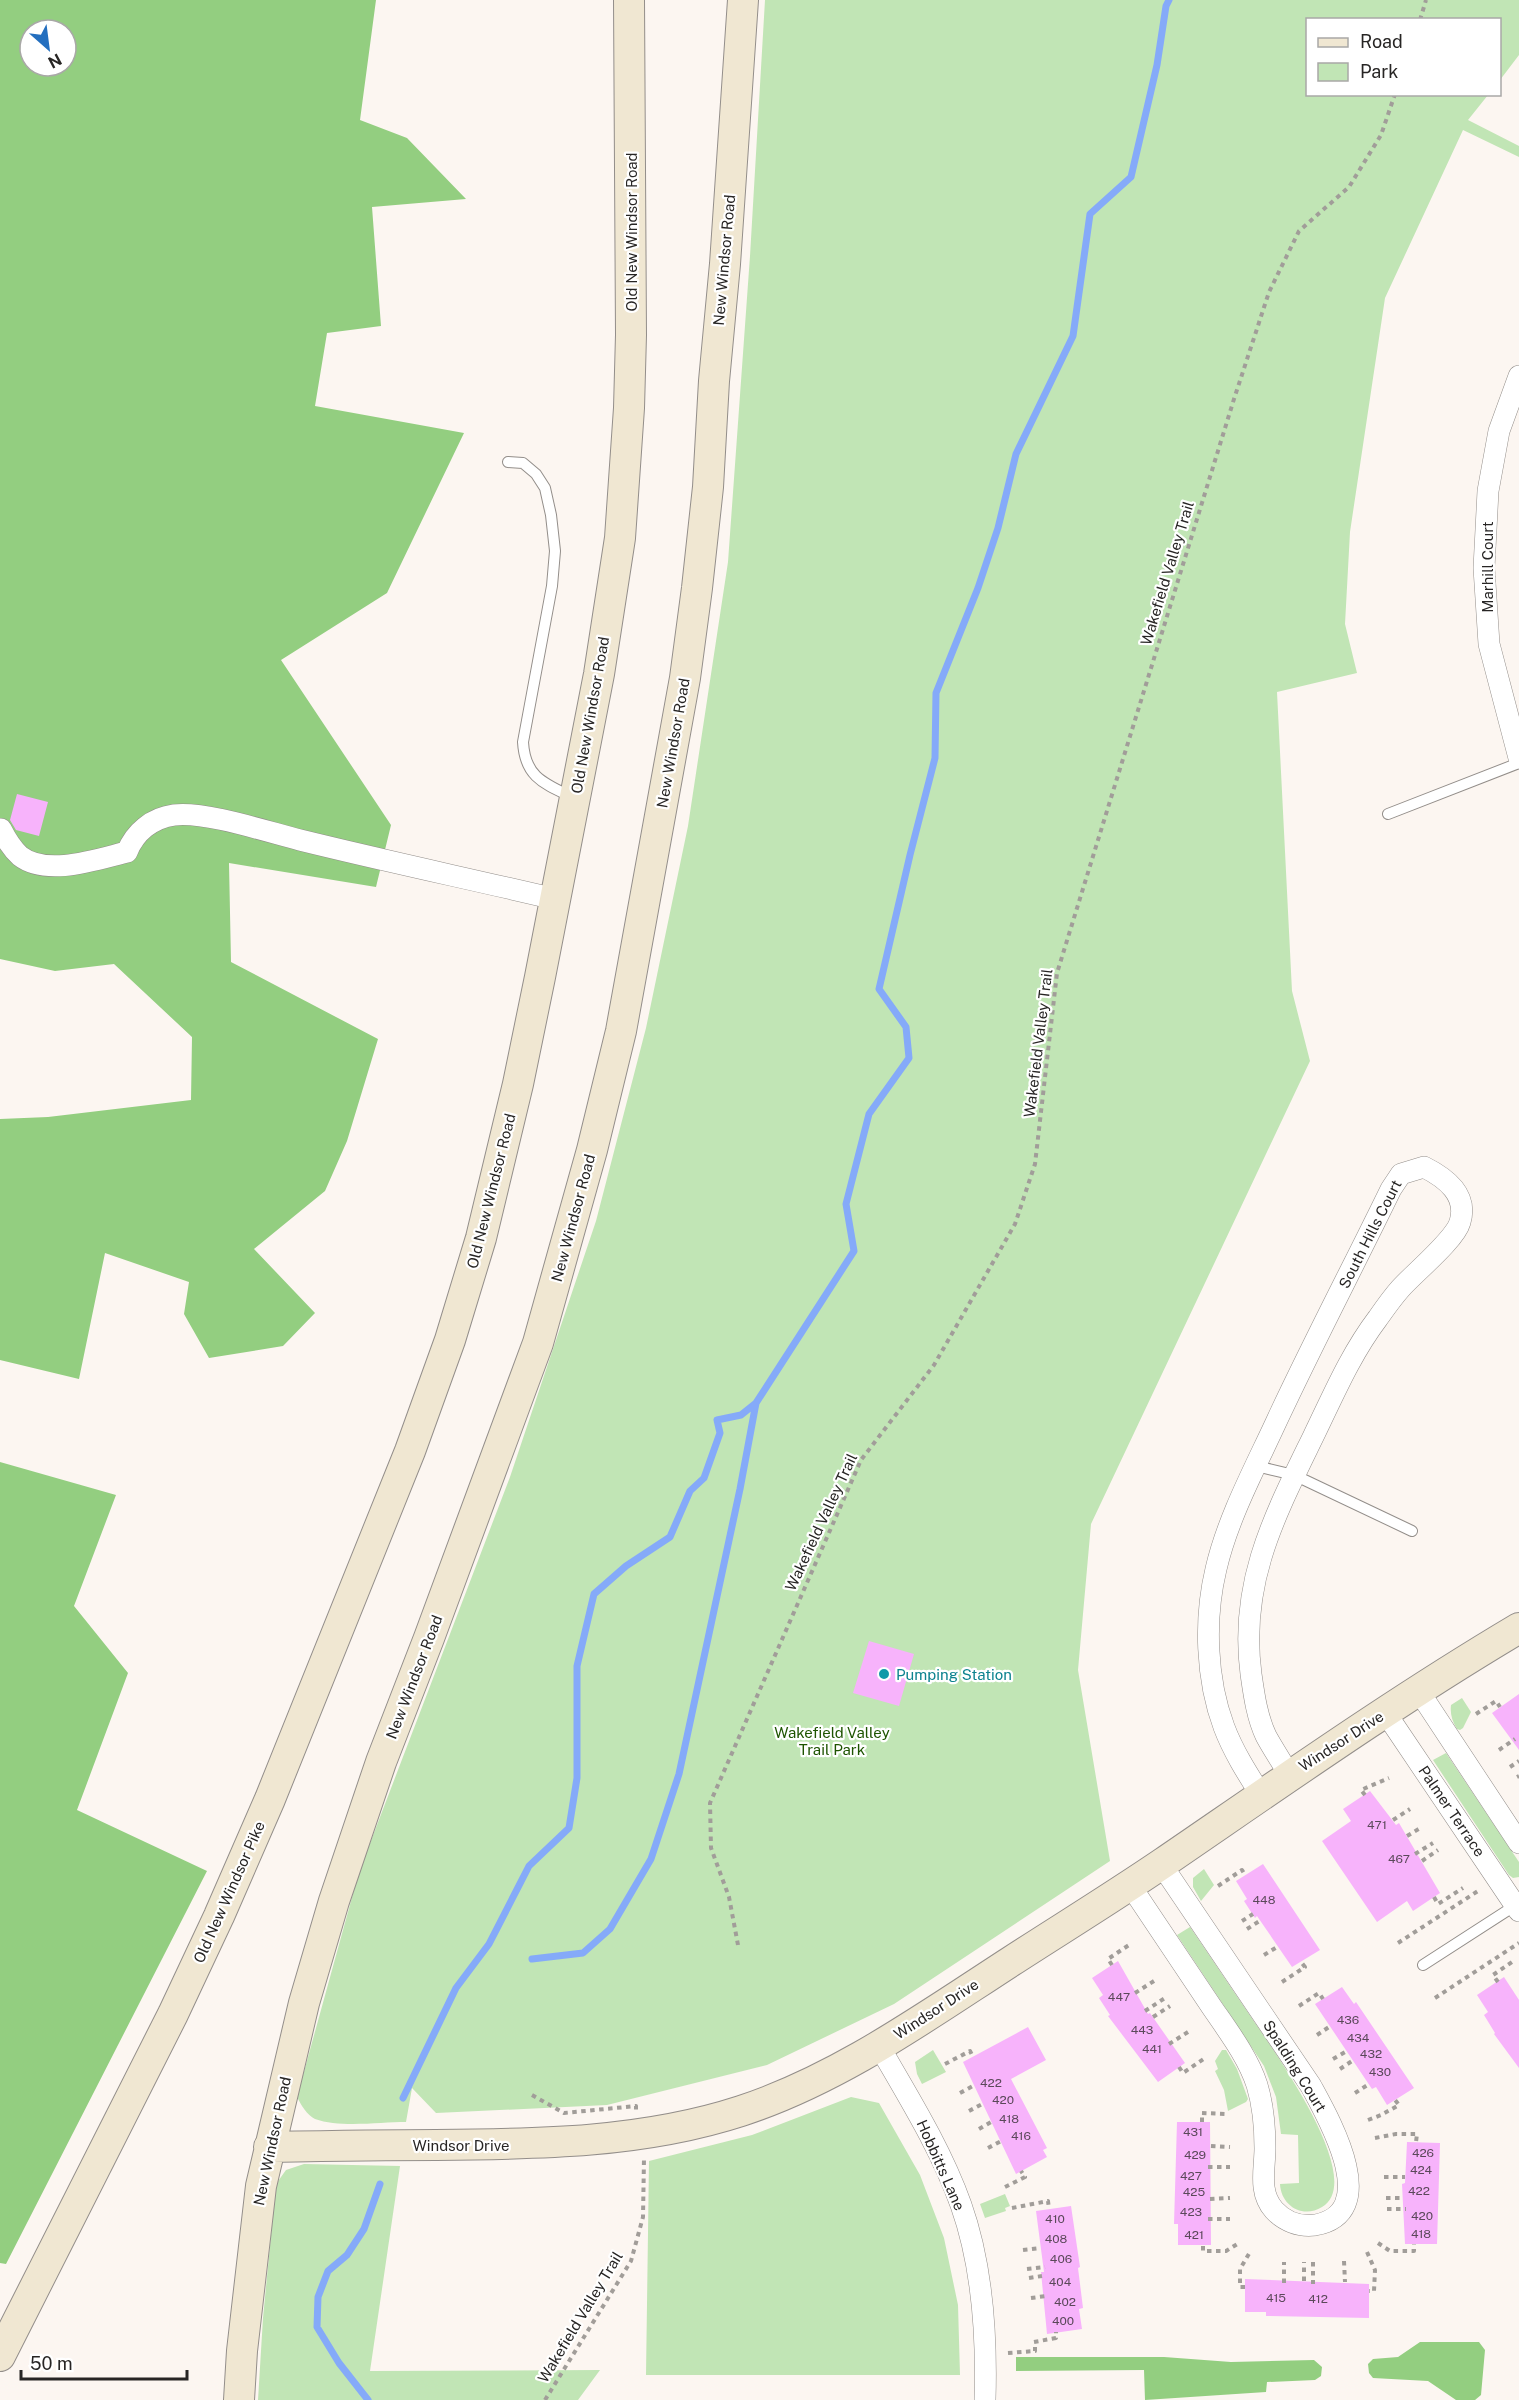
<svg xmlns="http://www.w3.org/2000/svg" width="1519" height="2400" viewBox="0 0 1519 2400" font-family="'Public Sans',sans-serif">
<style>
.green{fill:#c1e5b5}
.forest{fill:#93ce80;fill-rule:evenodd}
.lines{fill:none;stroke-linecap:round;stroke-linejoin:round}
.stream{stroke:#85aaf9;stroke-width:7}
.building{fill:#f7b3fb}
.lane-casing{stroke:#938e8a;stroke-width:12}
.street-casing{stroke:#938e8a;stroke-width:22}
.secondary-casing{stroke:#938e8a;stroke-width:32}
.path{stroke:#a19d99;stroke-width:4;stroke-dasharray:4.5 4.5;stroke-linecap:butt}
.lane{stroke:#fff;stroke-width:10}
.street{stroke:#fff;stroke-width:21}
.secondary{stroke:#f0e7d2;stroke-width:30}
.culture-dot{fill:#0f9aa8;stroke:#fff;stroke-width:2}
.labels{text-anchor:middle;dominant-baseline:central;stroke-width:4.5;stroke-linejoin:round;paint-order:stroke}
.number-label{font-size:12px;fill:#5b485a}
.street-label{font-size:15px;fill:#272524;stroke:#fff}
.culture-label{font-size:15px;fill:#0d838f;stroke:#fff;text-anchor:start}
.park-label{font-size:15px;fill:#1e5401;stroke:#fff}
</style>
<rect width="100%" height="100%" fill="#fcf6f1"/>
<!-- green -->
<path class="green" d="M765,0H1519V55L1500,80V20H1308V94L1488,95L1468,120L1519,146V157L1463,130L1385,298L1350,532L1345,624L1357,673L1277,692L1292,991L1310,1061L1091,1524L1078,1670L1110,1861L894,2004L767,2065L607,2105L436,2113L412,2088L406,2122C380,2122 340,2128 315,2119C307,2115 301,2105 297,2097L359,1872L510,1477L596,1221L646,1028L688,826L728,562L750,256Z
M1462,1698L1471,1712L1463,1728L1460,1730L1457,1729C1452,1721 1450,1714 1451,1705Z
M1446,1753L1519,1862V1877L1513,1878L1509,1875L1433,1760Z
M1204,1869L1214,1885L1201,1901L1193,1887V1878Z
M1190,1927C1210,1956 1229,1985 1249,2014C1268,2043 1369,2179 1322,2207C1303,2219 1281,2206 1280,2184L1299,2183L1298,2135L1281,2134L1276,2097L1264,2066L1177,1935Z
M933,2050L946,2072L922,2084L917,2074L915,2062Z
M1222,2050H1226L1237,2069L1248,2099L1246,2102L1228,2111L1224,2090L1215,2071L1218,2069L1215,2061Z
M851,2097L879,2103L920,2175L944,2238L958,2305L960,2375H646L649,2161L752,2135Z
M304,2164L400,2166L370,2371L600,2370L578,2400H258L263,2318L276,2184L286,2170Z
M1005,2194L1010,2206L1005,2208L1006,2211L985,2218L980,2204Z"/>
<!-- forest -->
<path class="forest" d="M0,0H376L360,120L407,138L466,199L372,207L381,326L327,333L315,406L464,433L387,593L281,660L391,825L376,887L229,863L231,962L378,1039L347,1141L325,1191L254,1249L315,1313L283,1346L209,1358L184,1314L189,1282L105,1253L79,1379L0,1360V1119L48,1117L191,1100L192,1037L114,964L55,971L0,959ZM30,30H66V66H30Z
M0,1462L116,1495L74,1606L128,1673L77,1810L207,1871L6,2264L0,2263Z
M1420,2342H1479L1485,2350L1481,2395L1475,2400H1456L1428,2381L1373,2378L1369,2373L1368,2364L1373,2359L1398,2357Z
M1016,2357H1164L1231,2362L1314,2360L1322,2367L1321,2376L1315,2380L1267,2382L1266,2392L1145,2400L1144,2370L1016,2371Z"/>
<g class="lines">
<!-- stream -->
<path class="stream" d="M532,1959L583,1953L610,1929L651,1859L679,1774L740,1489L756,1403
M403,2098L456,1988L489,1944L529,1866L569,1828L577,1778V1666L594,1594L626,1566L670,1537L690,1491L704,1478L720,1433L717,1420L741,1415L756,1403L854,1251L846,1204L869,1114L909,1058L906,1027L879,989L910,855L935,758L936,693L978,588L998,528L1016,454L1073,336L1090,214L1131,177L1157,65L1166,6L1169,0
M368,2400L339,2363L317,2327L318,2297L328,2271L347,2255L364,2229L380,2184"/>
</g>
<!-- building -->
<path class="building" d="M17,794L48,802L39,836L16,830L10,820Z
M869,1641L914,1654L899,1706L853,1693Z
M1519,1694V1750L1492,1713Z
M1370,1791L1396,1825L1399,1823L1440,1893L1413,1911L1407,1901L1377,1922L1322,1841L1351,1821L1343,1809Z
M1263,1864L1320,1950L1292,1967L1257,1916L1255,1918L1244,1901L1247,1899L1236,1881Z
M1118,1961L1148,2014L1150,2013L1185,2063L1158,2082L1108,2016L1110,2015L1099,1998L1103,1995L1092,1978Z
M1504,1977L1519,2000V2068L1494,2034L1495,2033L1484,2015L1488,2012L1477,1995Z
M1342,1987L1354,2004L1356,2002L1414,2088L1387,2105L1376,2087L1372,2089L1315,2004Z
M1028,2027L1046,2060L1011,2079L1047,2148L1043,2150L1047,2157L1016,2174L963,2062Z
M1177,2122H1210L1211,2245H1178V2224H1174Z
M1407,2142L1440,2143L1437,2244H1405L1402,2184L1405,2183Z
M1071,2206L1080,2267L1078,2268L1083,2308L1079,2309L1082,2329L1047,2334L1041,2272H1044L1036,2211Z
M1245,2279L1369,2284V2318L1266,2316V2312H1245Z"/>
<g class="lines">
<!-- lane casing -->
<g class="lane-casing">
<path id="lane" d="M508,462L523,463L536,474L545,488L551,515L555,551L552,586L523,742C525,778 545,784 574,798
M1388,814L1519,763
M1256,1466L1294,1475L1412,1531
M1423,1965L1519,1903"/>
</g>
<!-- street casing -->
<g class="street-casing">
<path id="street" d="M1519,376L1499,431L1488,491L1484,568L1489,644L1519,758
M1,829C6,839 11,848 20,856C47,877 98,859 127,852C135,832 152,818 174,815C205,811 268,832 300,840C385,861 470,879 555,899
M1418,1690L1519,1843
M1385,1712L1519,1911
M1261,1795C1247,1773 1233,1751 1224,1727C1206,1679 1204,1619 1216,1569C1228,1517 1256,1466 1278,1418C1314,1341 1354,1265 1391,1189L1401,1174L1424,1167C1446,1178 1468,1195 1460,1222C1455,1240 1414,1273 1400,1289C1392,1298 1385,1308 1378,1318C1350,1355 1333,1396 1313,1437C1274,1517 1239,1583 1251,1674C1254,1695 1257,1717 1266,1736C1273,1749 1282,1762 1289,1775
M1130,1885C1157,1925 1184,1966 1211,2006C1228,2031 1248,2057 1257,2085C1263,2105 1265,2127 1265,2148C1265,2169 1258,2192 1274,2210C1284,2221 1299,2227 1315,2225C1383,2213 1329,2119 1311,2086L1161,1864
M879,2046C909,2098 941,2149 961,2205C983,2267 987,2335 985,2400"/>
</g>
<!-- secondary casing -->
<g class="secondary-casing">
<path id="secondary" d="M269,2147C324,2146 380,2145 436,2145C539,2144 643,2143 741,2111C839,2079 925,2017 1010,1962C1061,1929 1113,1897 1163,1863C1280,1783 1396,1701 1519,1628
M0,2356L173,2014L219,1916L270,1799L410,1451L450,1340L481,1238L518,1084L540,977L599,674L620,538L629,408L631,335L629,0
M239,2400L242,2351L261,2186L304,2003L334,1901L381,1762L429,1638L538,1343L592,1150L621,1031L685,678L697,588L708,487L714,381L725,264L743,0"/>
</g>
<!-- path -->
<path class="path" d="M1420,20L1426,0
M1476,1714L1496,1701L1500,1707
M1499,1750L1515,1739
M1510,1767L1519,1761
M1517,1777L1519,1776
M1365,1795L1361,1790L1389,1778
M1393,1820L1410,1809
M1407,1836L1422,1827
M1415,1854L1433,1843
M1422,1861L1438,1850
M1218,1886L1242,1870L1245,1875
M1434,1897L1438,1904L1463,1888
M1242,1921L1253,1914
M1247,1929L1261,1920
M1398,1943L1481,1889
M738,1945L729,1897L711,1848L710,1803L861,1460L934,1365L1015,1224L1035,1164L1057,973L1234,399L1269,292L1299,231L1349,187L1381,135L1395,94
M1264,1955L1277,1947
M1112,1965L1108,1959L1129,1945
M1282,1982L1305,1967L1301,1962
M1498,1982L1493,1975L1512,1962
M1135,1993L1154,1981
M1435,1998L1519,1943
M1299,2006L1319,1993L1323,1999
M1145,2011L1165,1998
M1153,2017L1170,2006
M1317,2035L1332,2025
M1169,2044L1188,2032
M1333,2059L1347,2051
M945,2064L970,2051L973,2057
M1179,2067L1183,2073L1205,2058
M1340,2069L1355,2059
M960,2093L973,2086
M1355,2093L1369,2084
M532,2095L564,2113L636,2106V2110
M969,2111L984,2103
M1368,2120L1381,2115L1399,2105L1395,2100
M1202,2122V2113L1227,2114
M979,2129L991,2122
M1375,2138L1396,2134H1417L1416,2142
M1211,2146L1230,2147
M988,2148L1003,2140
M1208,2167H1230
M1384,2177H1405
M1005,2187L1025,2177L1021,2171
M1386,2198H1402
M1210,2199L1230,2198
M1012,2208L1048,2201L1049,2209
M1387,2209H1406
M1208,2219H1230
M1378,2243L1390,2251H1414V2244
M1203,2246V2251H1226L1239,2243
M1023,2250L1040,2248
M1367,2252L1375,2270L1374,2291H1369
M1344,2261L1345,2282
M1313,2262V2284
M1027,2269L1045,2267
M1029,2278L1042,2276
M1304,2281V2262
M1284,2283V2262
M1245,2287H1240V2269L1250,2252
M1031,2298L1046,2296
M1034,2342L1056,2338V2332
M1008,2353L1035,2351V2347
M545,2400L631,2261L643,2217L644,2158"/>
<!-- lane -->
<use href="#lane" class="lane"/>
<!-- street -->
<use href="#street" class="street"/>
<!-- secondary -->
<use href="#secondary" class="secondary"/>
</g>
<!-- markers -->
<circle class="culture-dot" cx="884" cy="1674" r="6"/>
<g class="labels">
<!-- number labels -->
<g class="number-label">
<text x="1377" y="1825">471</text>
<text x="1399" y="1859">467</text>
<text x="1264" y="1900">448</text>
<text x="1119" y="1997">447</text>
<text x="1348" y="2020">436</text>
<text x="1142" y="2030">443</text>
<text x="1358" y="2038">434</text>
<text x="1152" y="2049">441</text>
<text x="1371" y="2054">432</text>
<text x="1380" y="2072">430</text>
<text x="991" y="2083">422</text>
<text x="1003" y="2100">420</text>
<text x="1009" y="2119">418</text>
<text x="1193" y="2132">431</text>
<text x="1021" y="2136">416</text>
<text x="1423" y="2153">426</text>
<text x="1195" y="2155">429</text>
<text x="1421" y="2170">424</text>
<text x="1191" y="2176">427</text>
<text x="1419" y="2191">422</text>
<text x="1194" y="2192">425</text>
<text x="1191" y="2212">423</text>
<text x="1422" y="2216">420</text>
<text x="1055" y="2219">410</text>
<text x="1421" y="2234">418</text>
<text x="1194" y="2235">421</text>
<text x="1056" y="2239">408</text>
<text x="1061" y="2259">406</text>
<text x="1060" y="2282">404</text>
<text x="1276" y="2298">415</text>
<text x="1318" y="2299">412</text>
<text x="1065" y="2302">402</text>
<text x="1063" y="2321">400</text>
</g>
<!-- street labels -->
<g class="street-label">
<text transform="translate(631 232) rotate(-90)">Old New Windsor Road</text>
<text transform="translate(724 260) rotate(-85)">New Windsor Road</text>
<text transform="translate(1487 567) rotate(-90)">Marhill Court</text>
<text transform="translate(1167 573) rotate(-73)">Wakefield Valley Trail</text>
<text transform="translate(590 715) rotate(-80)">Old New Windsor Road</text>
<text transform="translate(673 743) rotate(-80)">New Windsor Road</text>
<text transform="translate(1038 1043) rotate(-83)">Wakefield Valley Trail</text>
<text transform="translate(491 1191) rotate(-76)">Old New Windsor Road</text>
<text transform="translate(573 1218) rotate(-75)">New Windsor Road</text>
<text transform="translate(1370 1234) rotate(-63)">South Hills Court</text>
<text transform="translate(821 1522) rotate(-65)">Wakefield Valley Trail</text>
<text transform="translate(414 1677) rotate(-69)">New Windsor Road</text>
<text transform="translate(1341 1741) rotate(-33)">Windsor Drive</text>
<text transform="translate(1452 1811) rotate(56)">Palmer Terrace</text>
<text transform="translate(229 1892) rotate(-66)">Old New Windsor Pike</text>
<text transform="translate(936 2009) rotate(-33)">Windsor Drive</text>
<text transform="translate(1295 2066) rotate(58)">Spalding Court</text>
<text transform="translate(272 2141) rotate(-78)">New Windsor Road</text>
<text x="461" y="2145">Windsor Drive</text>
<text transform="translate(941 2165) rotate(66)">Hobbitts Lane</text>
<text transform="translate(580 2317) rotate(-59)">Wakefield Valley Trail</text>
</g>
<!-- culture labels -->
<g class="culture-label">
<text x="896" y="1674">Pumping Station</text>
</g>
<!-- park labels -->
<g class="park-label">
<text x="832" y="1732">Wakefield Valley<tspan x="832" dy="17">Trail Park</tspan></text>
</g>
</g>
<!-- legend -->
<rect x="1306" y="18" width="195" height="78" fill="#ffffff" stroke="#a9a8a7" stroke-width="1.5"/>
<rect x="1318" y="38" width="30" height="9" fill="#f0e7d2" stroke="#a9a8a7" stroke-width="1.5"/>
<text x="1360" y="48" font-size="18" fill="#272524">Road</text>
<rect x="1318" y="63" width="30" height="18" fill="#c1e5b5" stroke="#a9a8a7" stroke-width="1.5"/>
<text x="1360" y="78" font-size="18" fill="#272524">Park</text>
<!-- north arrow -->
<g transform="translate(48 48) rotate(152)"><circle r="28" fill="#ffffff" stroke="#a9a8a7" stroke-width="1.5"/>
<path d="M0-4.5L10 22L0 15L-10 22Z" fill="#246fbf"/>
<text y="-9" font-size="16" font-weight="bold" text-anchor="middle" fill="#272524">N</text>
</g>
<!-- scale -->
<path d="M21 2370v9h166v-9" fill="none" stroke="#272524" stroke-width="3"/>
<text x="30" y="2370" font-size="18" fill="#272524" stroke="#ffffff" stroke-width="4.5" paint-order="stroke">50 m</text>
</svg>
